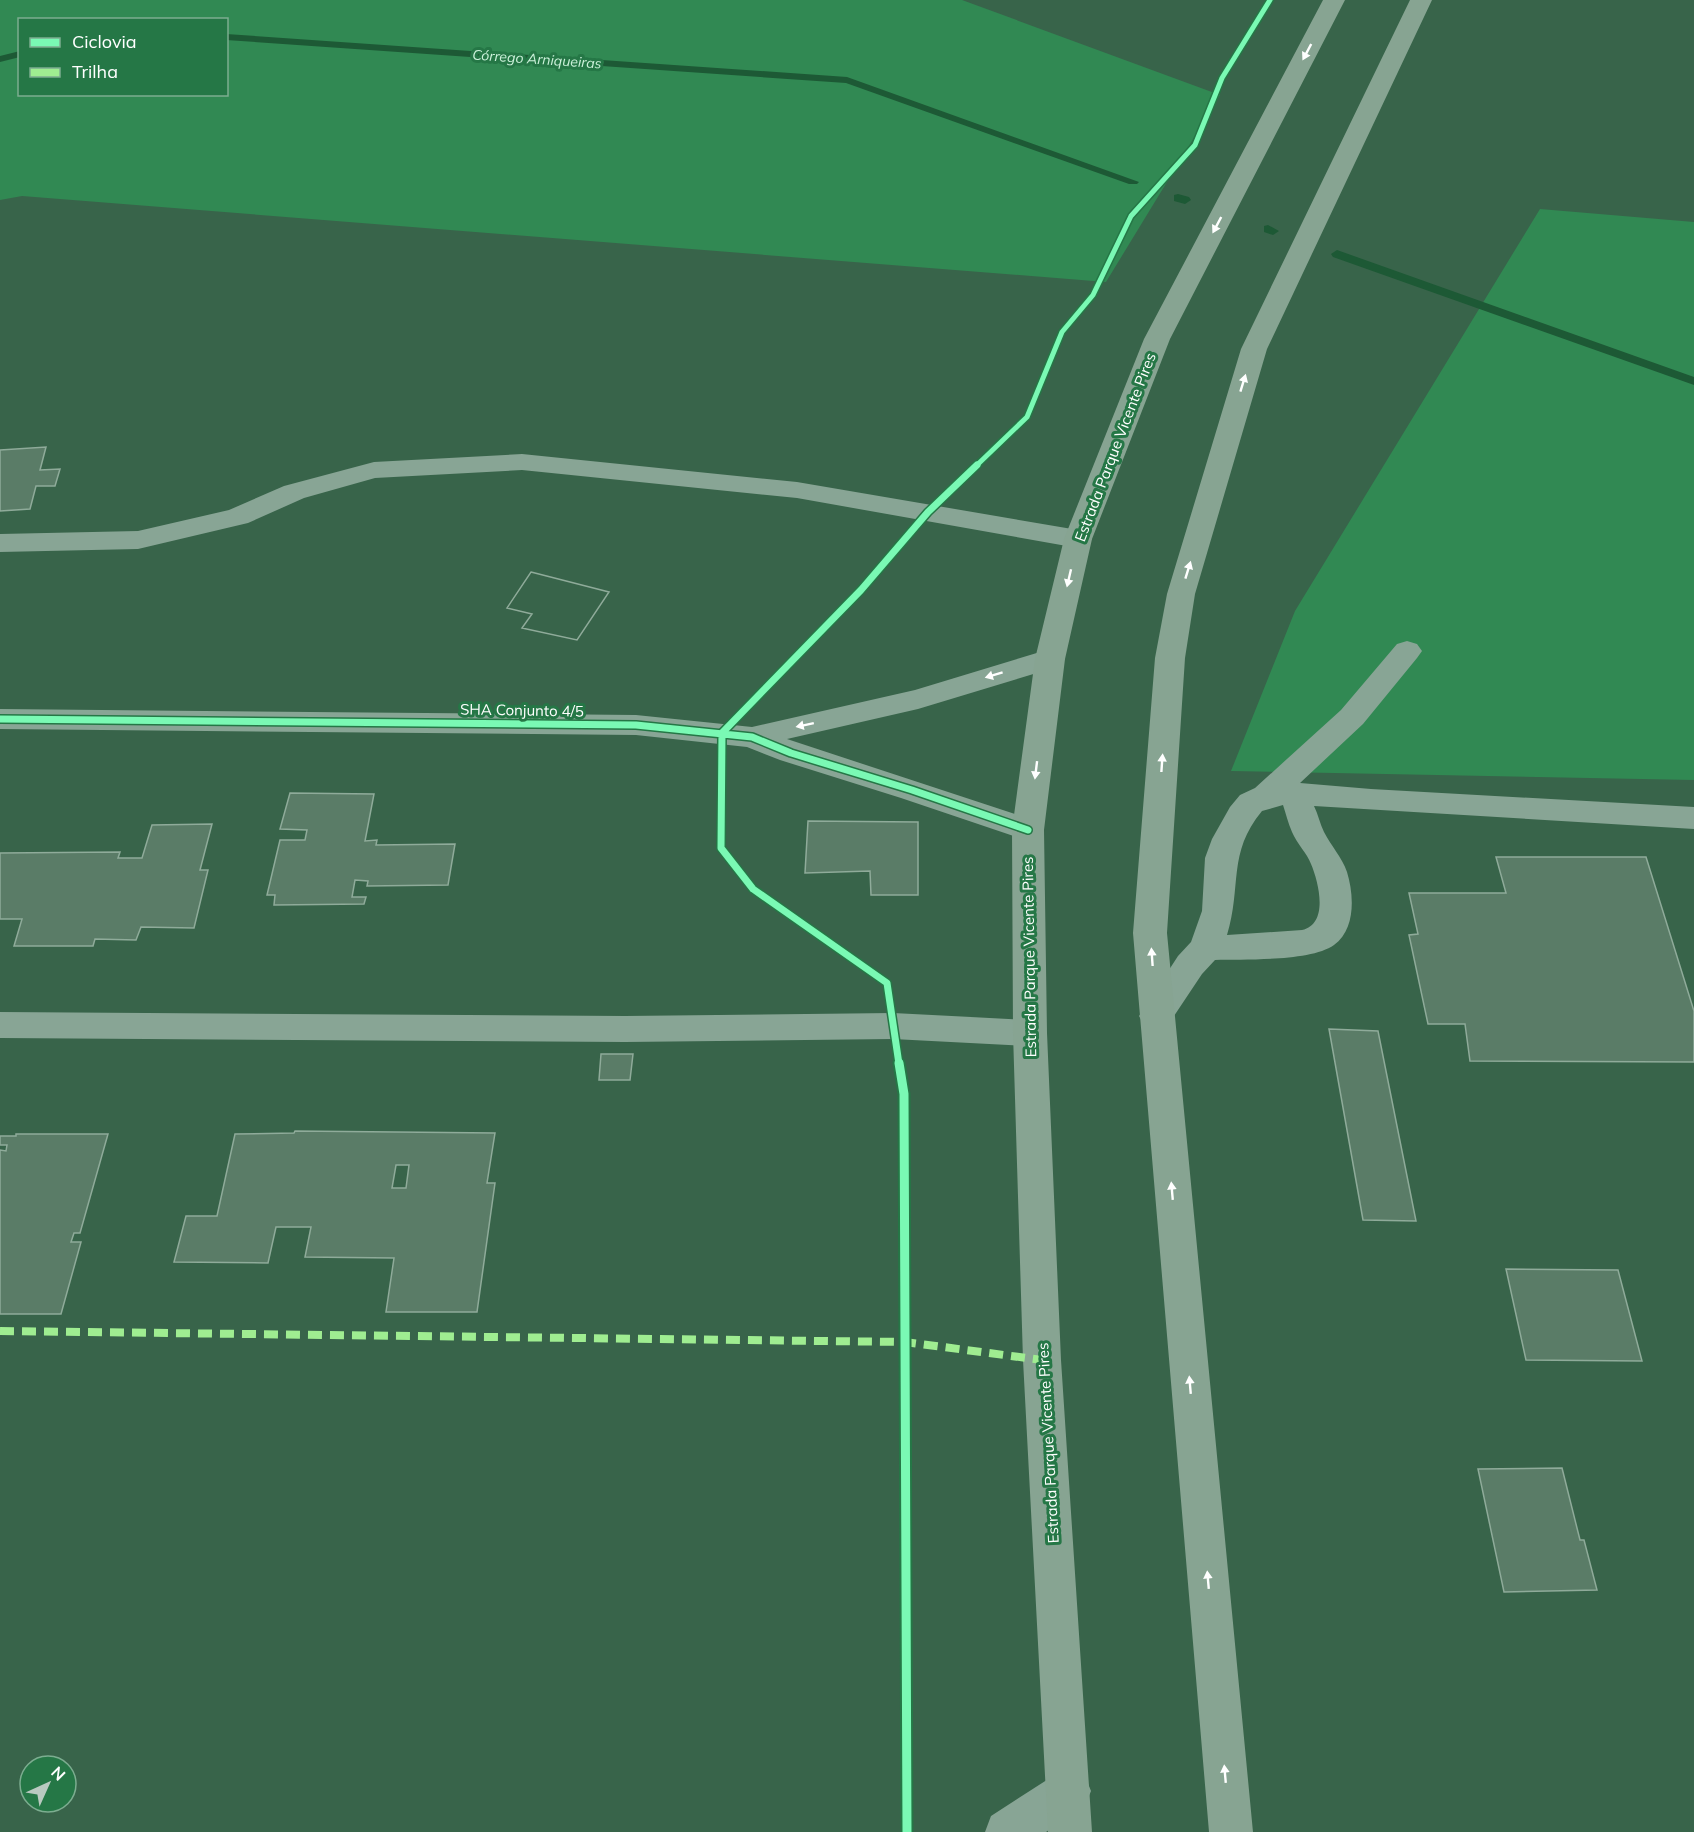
<svg xmlns="http://www.w3.org/2000/svg" width="1694" height="1832" viewBox="0 0 1694 1832" font-family="Mulish,sans-serif">
<style>
.green{fill:#318953;fill-rule:evenodd}
.lines{fill:none;stroke-linecap:round;stroke-linejoin:round}
.stream{fill:#1d5935;fill-rule:evenodd}
.building{fill:#5a7c67;stroke:#8fab9a;stroke-width:1.5;fill-rule:evenodd}
.minor{fill:#88a595;fill-rule:evenodd}
.major{fill:#87a492;fill-rule:evenodd}
.quiet{stroke:#9fed91;stroke-width:8;stroke-dasharray:14 8;stroke-linecap:butt}
.cycleway-far2-casing{stroke:#257746;stroke-width:8}
.cycleway-far1-casing{stroke:#257746;stroke-width:10}
.cycleway-casing{stroke:#257746;stroke-width:13}
.cycleway-far2{stroke:#7af9b4;stroke-width:5}
.cycleway-far1{stroke:#7af9b4;stroke-width:7}
.cycleway{stroke:#7af9b4;stroke-width:9}
.oneway{fill:#fff}
.labels{text-anchor:middle;dominant-baseline:central;stroke-width:6;stroke-linejoin:round;paint-order:stroke}
.far-water-label{font-size:14px;font-style:italic;fill:#cdf2db;stroke:#257746}
.street-label{font-size:15px;fill:#fff;stroke:#257746}
</style>
<rect width="100%" height="100%" fill="#38644a"/>
<!-- green -->
<path class="green" d="M0,0H962L1220,95L1106,282L22,196L0,200ZM20,20H226V94H20Z
M1540,209L1694,222V780L1231,771L1295,611Z"/>
<g class="lines">
<!-- stream -->
<path class="stream" d="M226,34L847,77L1139,182L1137,184H1129L846,83L226,40Z
M20,51V57L0,62V56Z
M1178,194L1189,197L1191,200L1185,204L1174,201V195Z
M1268,225L1279,231L1273,235L1264,232V226Z
M1337,250L1694,377V385L1333,257L1331,254Z"/>
</g>
<!-- building -->
<path class="building" d="M46,447L40,470L60,469L55,486H36L30,509L0,511V450Z
M531,572L609,592L577,640L522,628L532,614L507,608Z
M531,572L609,592L577,640L522,628L532,614L507,608Z
M290,793L374,794L365,841L377,840L376,845L455,844L448,885L367,886L368,881L355,880L352,897H366L364,904L274,905L275,895H267L280,840H305L307,830L280,829Z
M808,821L918,822V895H871L870,871L805,873Z
M212,824L200,870H208L194,928L141,927L136,940L95,939L93,946H14L22,919H0V853L120,852L118,858H142L152,825Z
M1496,857H1646L1694,1011V1062L1470,1061L1465,1024H1428L1409,935L1418,934L1409,893H1506Z
M1329,1029L1378,1031L1416,1221L1363,1220Z
M601,1054H633L630,1080H599Z
M295,1131L495,1133L487,1183H495L477,1312H386L394,1258L305,1257L311,1227H276L268,1263L174,1262L186,1216H217L235,1134L294,1133ZM396,1165H409L406,1188H392Z
M16,1134H108L80,1233H74L71,1242H81L61,1314H0V1150L6,1151L7,1145H0V1136H16Z
M1506,1269L1618,1270L1642,1361L1526,1360Z
M1562,1468L1580,1540H1584L1597,1590L1504,1592L1478,1469Z"/>
<g class="lines">
<!-- minor -->
<path class="minor" d="M522,454L797,482L1078,530L1088,533L1092,539L1088,545L1078,548L797,498L522,470L375,478L304,498L248,523L138,549L0,552V534L138,531L229,510L284,486L374,462Z
M1407,641L1417,644L1422,651L1417,658L1363,724L1300,783L1371,789L1694,807V829L1314,806C1318,814 1320,824 1324,832C1331,846 1342,857 1347,872C1354,895 1356,929 1334,945C1310,962 1244,959 1215,960L1202,974L1168,1025L1156,1029L1144,1025L1139,1016L1178,956L1191,942L1202,911L1205,858L1212,839L1230,807L1240,795L1255,788L1341,710L1397,644ZM1283,805C1286,814 1288,823 1292,832C1297,844 1307,853 1311,864C1319,883 1329,924 1302,930L1227,935C1242,887 1227,853 1262,811Z
M1050,649L1060,652L1065,659L1060,666L918,709L787,739L1039,822L1044,830L1039,838L1028,841L901,798L780,760L747,747L636,735L0,729V709L636,715L752,727L915,690Z
M0,1012L625,1016L893,1013L1030,1020L1042,1024L1047,1033L1042,1042L1030,1046L893,1039L625,1042L0,1038Z
M1069,1769L1085,1776L1091,1791L1085,1806L1046,1832H985L991,1816L1053,1776Z"/>
<!-- major -->
<path class="major" d="M1323,0H1345L1170,339L1092,539L1065,659L1044,830L1047,1033L1061,1360L1092,1832H1048L1023,1360L1013,1033L1012,830L1035,659L1064,539L1144,339Z
M1410,0H1432L1267,349L1195,594L1185,658L1167,933L1253,1832H1209L1133,933L1155,658L1167,594L1241,349Z"/>
<!-- quiet -->
<path class="quiet" d="M0,1331L905,1342L1042,1360"/>
<!-- cycleway-far2 casing -->
<g class="cycleway-far2-casing">
<path id="cycleway-far2" d="M976,466L1027,417L1062,332L1093,295L1131,216L1195,145L1222,78L1270,0"/>
</g>
<!-- cycleway-far1 casing -->
<g class="cycleway-far1-casing">
<path id="cycleway-far1" d="M0,719L636,725L752,737L791,753L912,790L1028,830
M899,1064L887,983L753,889L721,848L722,733L861,590L928,512L977,465"/>
</g>
<!-- cycleway casing -->
<g class="cycleway-casing">
<path id="cycleway" d="M899,1063L904,1094L907,1832"/>
</g>
<!-- cycleway-far2 -->
<use href="#cycleway-far2" class="cycleway-far2"/>
<!-- cycleway-far1 -->
<use href="#cycleway-far1" class="cycleway-far1"/>
<!-- cycleway -->
<use href="#cycleway" class="cycleway"/>
</g>
<!-- one-way arrows -->
<defs><path id="oneway-solid" d="M-6-.8H1V-3.2L6.5 0L1 3.2V.8H-6Z" transform="scale(1.5)"/></defs>
<g class="oneway">
<use href="#oneway-solid" transform="translate(1307 52) rotate(118)"/>
<use href="#oneway-solid" transform="translate(1217 225) rotate(118)"/>
<use href="#oneway-solid" transform="translate(1243 383) rotate(-73)"/>
<use href="#oneway-solid" transform="translate(1188 570) rotate(-73)"/>
<use href="#oneway-solid" transform="translate(1069 578) rotate(103)"/>
<use href="#oneway-solid" transform="translate(994 675) rotate(163)"/>
<use href="#oneway-solid" transform="translate(805 725) rotate(168)"/>
<use href="#oneway-solid" transform="translate(1162 763) rotate(-86)"/>
<use href="#oneway-solid" transform="translate(1036 770) rotate(97)"/>
<use href="#oneway-solid" transform="translate(1152 957) rotate(-94)"/>
<use href="#oneway-solid" transform="translate(1172 1191) rotate(-95)"/>
<use href="#oneway-solid" transform="translate(1190 1385) rotate(-95)"/>
<use href="#oneway-solid" transform="translate(1208 1580) rotate(-95)"/>
<use href="#oneway-solid" transform="translate(1225 1774) rotate(-95)"/>
</g>
<g class="labels">
<!-- far-water labels -->
<g class="far-water-label">
<text transform="translate(537 59) rotate(4)">Córrego Arniqueiras</text>
</g>
<!-- street labels -->
<g class="street-label">
<text transform="translate(1115 447) rotate(-69)">Estrada Parque Vicente Pires</text>
<text transform="translate(522 710) rotate(1)">SHA Conjunto 4/5</text>
<text transform="translate(1029 957) rotate(-91)">Estrada Parque Vicente Pires</text>
<text transform="translate(1048 1443) rotate(-93)">Estrada Parque Vicente Pires</text>
</g>
</g>
<!-- legend -->
<rect x="18" y="18" width="210" height="78" fill="#257746" stroke="#7cad90" stroke-width="1.5"/>
<rect x="30" y="38" width="30" height="9" fill="#7af9b4" stroke="#7cad90" stroke-width="1.5"/>
<text x="72" y="48" font-size="18" fill="#ffffff">Ciclovia</text>
<rect x="30" y="68" width="30" height="9" fill="#9fed91" stroke="#7cad90" stroke-width="1.5"/>
<text x="72" y="78" font-size="18" fill="#ffffff">Trilha</text>
<!-- north arrow -->
<g transform="translate(48 1784) rotate(45)"><circle r="28" fill="#257746" stroke="#7cad90" stroke-width="1.5"/>
<path d="M0-4.5L10 22L0 15L-10 22Z" fill="#b9c9c0"/>
<text y="-9" font-size="16" font-weight="bold" text-anchor="middle" fill="#ffffff">N</text>
</g>
</svg>
